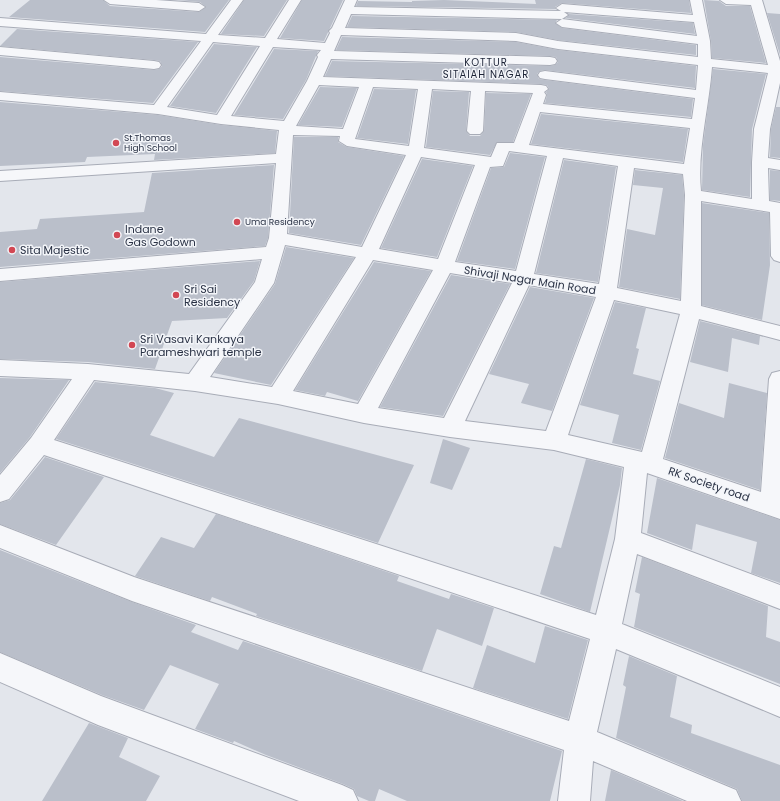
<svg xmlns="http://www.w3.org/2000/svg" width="780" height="801" viewBox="0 0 780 801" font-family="Poppins,sans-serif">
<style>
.building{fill:#babfca}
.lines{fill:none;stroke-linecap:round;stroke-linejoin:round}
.street-casing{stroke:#a8acb7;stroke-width:2}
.street{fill:#f6f7fa;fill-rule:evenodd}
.poi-dot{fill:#d24753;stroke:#f3f5f9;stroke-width:1.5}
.labels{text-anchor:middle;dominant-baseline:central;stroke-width:3;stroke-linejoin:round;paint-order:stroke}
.far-poi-label{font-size:9px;fill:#2a3245;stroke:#f3f5f9;text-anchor:start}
.far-neighbourhood-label{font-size:10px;letter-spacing:1px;fill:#1c2336;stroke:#f3f5f9}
.poi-label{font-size:11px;fill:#2a3245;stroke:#f3f5f9;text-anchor:start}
.street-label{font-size:11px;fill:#2a3245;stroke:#f3f5f9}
</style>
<rect width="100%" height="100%" fill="#e3e6ec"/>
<!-- building -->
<path class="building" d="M30,0H103L110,6L199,12L206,7L200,2L178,0H229L205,32L9,17Z
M244,0H287L264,36L221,34Z
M302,0H343L324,41L280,38Z
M444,0L536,4L535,0H689L691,13L562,3L555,7V9L356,6L358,1L412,2V1Z
M704,0L719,1L726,6H750L766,63L712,58L711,41Z
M767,13L780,14V55Z
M569,14L693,23L695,34L566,18Z
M352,16L557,20L555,23L562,28L696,45V55L558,40L516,32L347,27Z
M17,29L198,42L153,103L0,91V57L154,70L159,69L162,66L160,61L154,60L0,46Z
M342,37L516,42L558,50L696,66L695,88L545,70L540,71L537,74L539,79L545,80L693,99L691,117L545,103L547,95L546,92L549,89L547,85L541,84L325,76L332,61L550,66L555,65L558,62L556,57L550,56L336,50Z
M214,44L257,47L216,113L170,106Z
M274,49L318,51L306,80L283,119L234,115Z
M713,69L766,74L752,129L750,197L702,190L703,145Z
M320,87L357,88L342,127L298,125Z
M374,89L416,90L408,144L357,138Z
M433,91L469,92L466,131L470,136H480L484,131L486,93L531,94L513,142H497L490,155L426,147Z
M0,102L158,115L221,125L277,131L275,153L154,160L155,154L87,157L85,162L0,166Z
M776,107H780V158L770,157L771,129Z
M541,114L688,129L683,162L531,144Z
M294,137H338V142L347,147L404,156L361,245L289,233Z
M510,153L545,157L515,269L457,261L491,168L504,167Z
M422,159L473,166L437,257L381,248Z
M564,160L616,167L598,282L536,273Z
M274,165L268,238L265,246L0,267V232L37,229L40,219L144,212L152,173Z
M635,170L682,175L684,195L680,299L619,287L627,229L655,235L663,188L633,185Z
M770,170L780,171V201L770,200Z
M702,203L769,213L770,265L762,320L702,305Z
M286,247L354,258L271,385L214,373L275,284Z
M260,261L254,281L227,318L172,321L155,369L88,362L0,359V282Z
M374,262L431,271L358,401L327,392L325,396L295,390Z
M451,275L510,284L443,416L380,407Z
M530,287L594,298L552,411L521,403L529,384L489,374Z
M615,302L646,308L636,348L639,349L633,374L660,381L641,450L612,443L619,415L580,405Z
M700,321L760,336L759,345L732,338L728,372L690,362Z
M0,378L69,380L30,437L0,473Z
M95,382L155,388L174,393L150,435L214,457L239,418L414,465L378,543L56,439Z
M729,383L767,393L760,490L665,458L679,403L724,418Z
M443,439L470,448L452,490L430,483Z
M45,457L104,477L56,545L0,524V503L10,500Z
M586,459L622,468L620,485L590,612L540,594L554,546L561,548Z
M657,478L780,520V583L751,573L757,542L696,524L692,550L647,533Z
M216,514L399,576L397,581L449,599L451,594L494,608L482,646L437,629L422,671L256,616L257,614L212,597L210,601L135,576L161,537L194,548Z
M0,550L132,602L196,625L191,632L238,650L243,641L562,751L550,801H407L379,789L375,801H369L357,796L354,789L343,784L266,755L234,741L233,743L195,729L219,684L170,665L144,710L102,695L0,652Z
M642,557L768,606L766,637L780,642V684L634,627L640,594L635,592Z
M545,626L588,640L568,719L473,688L487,645L535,663Z
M629,656L677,676L670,717L692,725L691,733L780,765V801H742L737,789L616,738L626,687L623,685Z
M89,723L128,738L119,757L160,776L146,801H42Z
M611,770L683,801H605Z"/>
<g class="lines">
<!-- street casing -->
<g class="street-casing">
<path id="street" d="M104,0H156L199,3L205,7L199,11L110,4Z
M231,0H243L218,35L265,38L289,0H301L277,39L325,43L330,33L329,31L332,28L345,0H357L354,7L561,11L556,8L562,4L693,15L690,0H702L710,41L711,59L768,65L751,5L726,4L720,0H762L780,61V83L770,129L768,158L780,160V170L768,168L769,201L780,203V262L774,260L771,256L770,212L701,201V306L780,326V340L699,319L663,459L761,492L769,379L772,373L780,371V519L647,473L641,533L780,585V609L637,554L622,624L780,687V717L616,649L597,732L736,790L741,801H687L593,761L590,801H558L564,750L132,601L0,548V525L134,577L569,721L590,639L44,455L9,499L0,502V475L31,438L72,379L0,376V360L88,364L189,374L255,282L262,259L0,281V269L266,247L269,238L276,163L0,181V171L276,154L279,130L221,124L158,114L0,100V92L154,105L201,41L0,26V18L206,34ZM564,12L694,22L697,36L562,19L556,23L562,27L698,44V57L558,41L516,33L345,28L351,14L562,19L568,15ZM341,35L516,41L558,49L698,65L696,90L545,71L540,72L538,75L540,78L545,79L695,98L692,119L543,104L546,95L544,92L548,89L546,86L541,85L323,77L331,59L550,65L555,64L557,61L555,58L550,57L334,51ZM213,42L260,46L217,115L167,107ZM273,47L321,50L317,55L318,57L307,81L284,121L231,116ZM712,67L768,73L754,129L752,162V199L701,191C697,150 709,108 712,67ZM319,85L359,87L343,129L296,126ZM373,87L418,89L409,146L355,139ZM432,89L471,91L467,131L470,134H480L483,131L485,91L533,93L514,143H497L491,157L424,148ZM540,112L690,128L684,164L529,145ZM293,135L340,136L339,141L347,146L406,155L362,247L287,234ZM509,151L547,156L516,271L455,262L490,167L503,166ZM421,157L475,165L438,259L379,249ZM563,158L618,166L599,284L534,274ZM634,168L683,174L685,195L681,301L617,288ZM285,245L356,257L272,387L210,377L274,283ZM373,260L433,270L358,404L293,391ZM450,273L512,283L444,418L378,408ZM529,285L596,297L546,431L465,421ZM614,300L680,314L642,452L568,435ZM94,380L195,391L278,404L364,423L450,437L554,450L624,467L615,539L596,615L54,440Z
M0,47L154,61L159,62L161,65L159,68L154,69L0,55Z
M0,653L101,696L342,785L353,790L358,801H299L98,725L0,682Z"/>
</g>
<!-- street -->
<use href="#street" class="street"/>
</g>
<!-- markers -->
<g class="poi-dot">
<circle cx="116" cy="143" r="4"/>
<circle cx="237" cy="222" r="4"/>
<circle cx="117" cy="235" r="4"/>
<circle cx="12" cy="250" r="4"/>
<circle cx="176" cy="295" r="4"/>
<circle cx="132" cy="345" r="4"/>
</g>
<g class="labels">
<!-- far-poi labels -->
<g class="far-poi-label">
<text x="124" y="138">St.Thomas<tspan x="124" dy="10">High School</tspan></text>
<text x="245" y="222">Uma Residency</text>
</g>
<!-- far-neighbourhood labels -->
<g class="far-neighbourhood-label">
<text x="486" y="62">KOTTUR<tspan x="486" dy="12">SITAIAH NAGAR</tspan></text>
</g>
<!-- poi labels -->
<g class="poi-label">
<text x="125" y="229">Indane<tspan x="125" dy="13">Gas Godown</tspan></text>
<text x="20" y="250">Sita Majestic</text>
<text x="184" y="289">Sri Sai<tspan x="184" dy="13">Residency</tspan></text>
<text x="140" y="339">Sri Vasavi Kankaya<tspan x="140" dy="13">Parameshwari temple</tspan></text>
</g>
<!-- street labels -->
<g class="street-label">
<text transform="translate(530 280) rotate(9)">Shivaji Nagar Main Road</text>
<text transform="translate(709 484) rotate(19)">RK Society road</text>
</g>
</g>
</svg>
